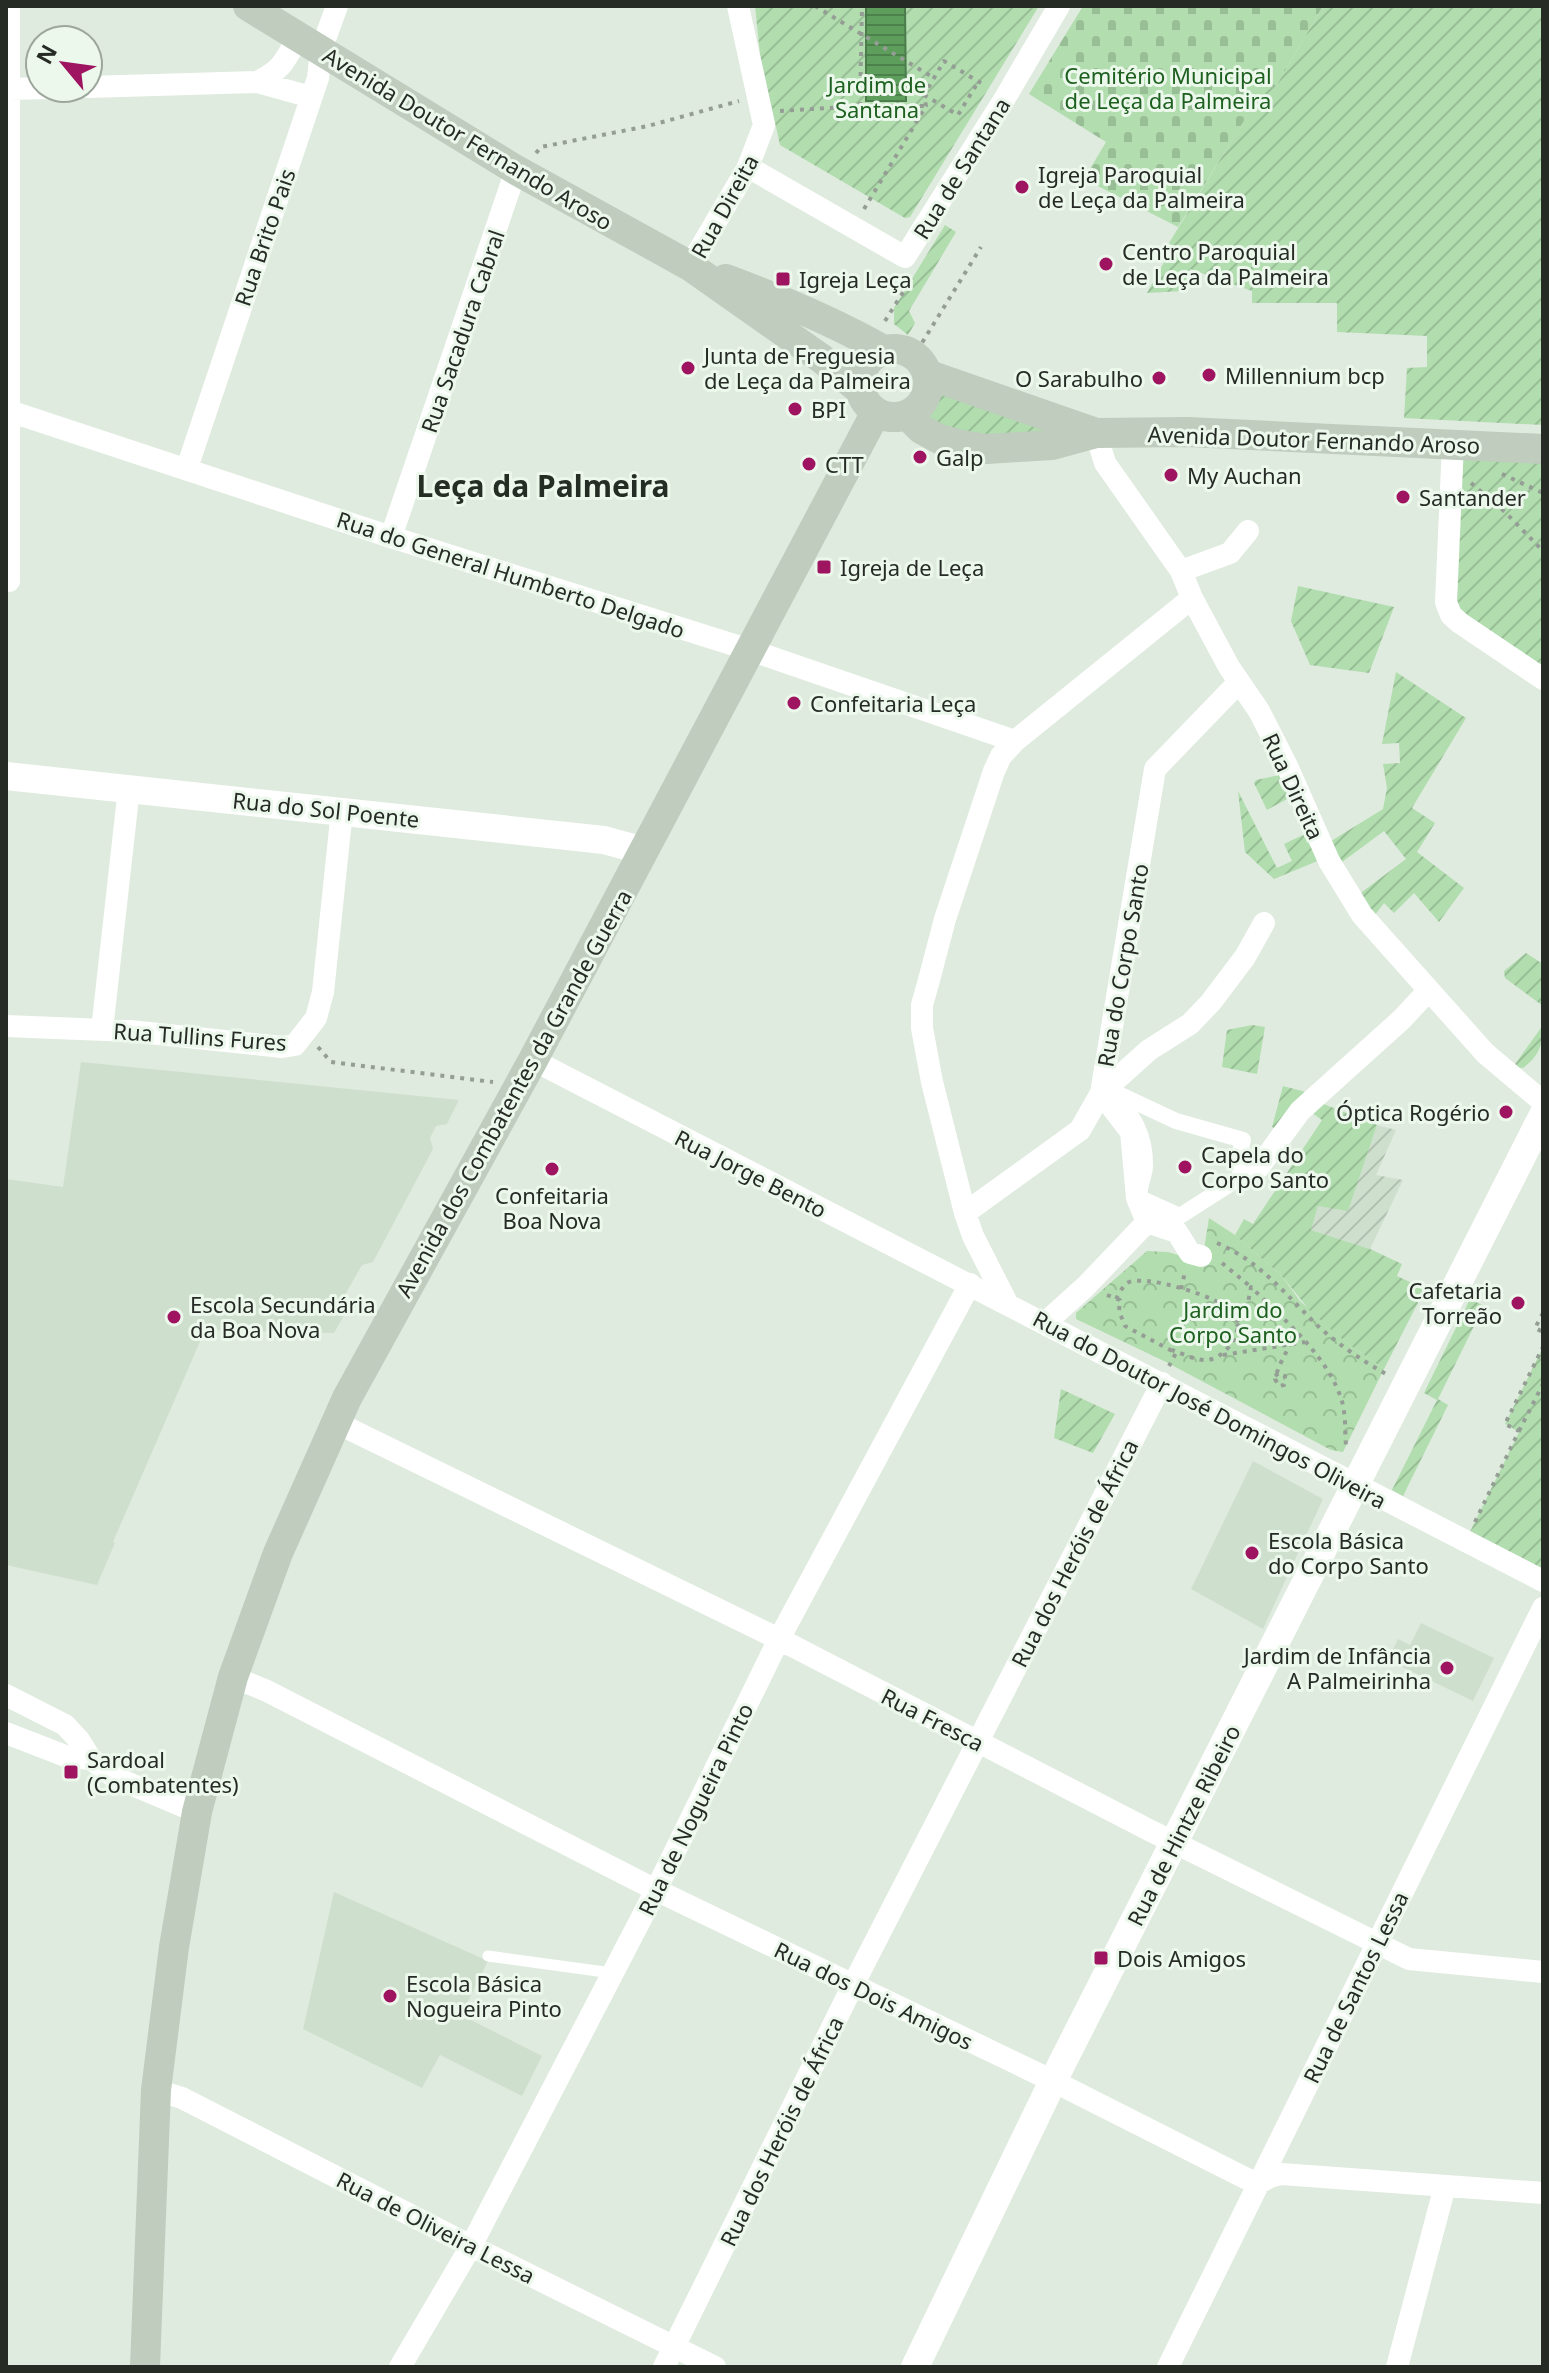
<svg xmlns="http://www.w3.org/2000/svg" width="1549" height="2373" viewBox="0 0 1549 2373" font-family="'Noto Sans',sans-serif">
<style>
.built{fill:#cfdfce}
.industrial{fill:url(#industrial-furrows)}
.cemetery{fill:url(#cemetery-stones)}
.park{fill:url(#park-crowns)}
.garden{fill:url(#garden-furrows)}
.water{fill:url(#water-rules);stroke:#4c7c4c;stroke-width:2}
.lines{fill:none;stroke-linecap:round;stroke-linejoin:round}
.path{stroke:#959e95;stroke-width:4;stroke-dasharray:4 6;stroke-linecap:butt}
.service{stroke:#fff;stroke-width:11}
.pedestrian{stroke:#fff;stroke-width:16}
.minor{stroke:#fff;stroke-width:22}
.tertiary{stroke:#fff;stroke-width:28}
.secondary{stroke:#bfccbe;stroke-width:30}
.poi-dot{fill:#9e1461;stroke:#ecf8ec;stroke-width:3}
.labels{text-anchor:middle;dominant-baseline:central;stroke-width:6;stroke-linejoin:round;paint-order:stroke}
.park-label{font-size:22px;fill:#1d601f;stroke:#ecf8ec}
.street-label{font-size:22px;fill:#262b26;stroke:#ecf8ec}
.poi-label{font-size:22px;fill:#262b26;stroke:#ecf8ec;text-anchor:start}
.district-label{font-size:30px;font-weight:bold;fill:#252e25;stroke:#ecf8ec}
</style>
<defs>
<pattern id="industrial-furrows" width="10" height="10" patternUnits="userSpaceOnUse" patternTransform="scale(2)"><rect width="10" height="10" fill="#cfdfce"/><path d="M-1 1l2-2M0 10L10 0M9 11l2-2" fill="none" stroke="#b2c0b1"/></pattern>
<pattern id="cemetery-stones" width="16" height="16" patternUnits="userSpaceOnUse" patternTransform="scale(2)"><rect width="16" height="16" fill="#b1ddaf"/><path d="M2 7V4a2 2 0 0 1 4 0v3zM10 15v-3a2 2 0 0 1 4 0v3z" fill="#98be96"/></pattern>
<pattern id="park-crowns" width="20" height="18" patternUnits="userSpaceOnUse" patternTransform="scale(2)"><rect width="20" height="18" fill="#b1ddaf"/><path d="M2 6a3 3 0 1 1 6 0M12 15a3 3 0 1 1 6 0" fill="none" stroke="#98be96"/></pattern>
<pattern id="garden-furrows" width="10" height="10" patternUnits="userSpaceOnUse" patternTransform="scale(2)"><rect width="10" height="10" fill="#b1ddaf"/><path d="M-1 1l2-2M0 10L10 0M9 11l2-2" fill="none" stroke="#98be96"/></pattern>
<pattern id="water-rules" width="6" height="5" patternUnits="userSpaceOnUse" patternTransform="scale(2)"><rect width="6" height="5" fill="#5d9e5c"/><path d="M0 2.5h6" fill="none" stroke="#4d814c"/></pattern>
</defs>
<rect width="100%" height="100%" fill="#dfebde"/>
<!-- built -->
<path class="built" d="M81,1062L459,1100L447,1124L436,1126L430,1138L433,1149L373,1262L362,1265L346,1293L350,1305L334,1333L205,1330L113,1542L115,1543L97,1585L6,1565V1179L63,1187Z
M1253,1461L1323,1499L1263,1629L1191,1589Z
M1421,1623L1494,1658L1473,1701L1388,1660L1398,1639L1410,1645Z
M334,1892L488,1961L461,2015L542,2056L522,2096L440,2055L422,2088L303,2029Z"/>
<!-- industrial -->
<path class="industrial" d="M1377,1125L1396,1130L1376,1175L1403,1180L1370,1249L1311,1230L1318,1206L1348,1210Z"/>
<!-- cemetery -->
<path class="cemetery" d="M1083,6H1323L1275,88L1267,84L1178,227L1084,179L1106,142L1029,94Z"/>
<!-- park -->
<path class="park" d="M1209,1218L1235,1235L1281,1275L1300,1301L1347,1343L1384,1369L1343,1452L1331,1450L1166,1362L1076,1319V1313L1147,1251L1168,1252L1202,1262Z"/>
<!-- garden -->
<path class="garden" d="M755,6H1039L910,217L905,218L780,145L760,54Z
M1323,6H1543V425L1404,418L1407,368L1427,367V336L1337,332V303H1252V291L1190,269L1183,291L1147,293L1173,246L1169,243L1267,83L1275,88Z
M945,225L956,232L909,311L915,323L908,335L894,324V308Z
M929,385L1096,433L987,449L915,410L927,394Z
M1543,437V679L1447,604L1453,444Z
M1298,586L1394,607L1369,673L1310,665L1291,621Z
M1396,672L1466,718L1412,808L1435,823L1417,852L1464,888L1439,922L1414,893L1394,913L1384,903L1372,919L1358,895L1406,859L1384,831L1338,865L1328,843L1383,809L1387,788L1383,764L1400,763L1399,743L1382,744Z
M1280,775L1289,798L1267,810L1254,783L1256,780Z
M1238,791L1277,868L1292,861L1284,844L1307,833L1320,860L1274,879L1245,852Z
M1526,953L1543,964V1006L1505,978L1504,971Z
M1252,1025L1265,1027L1257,1074L1222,1067L1227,1030Z
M1543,1025C1543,1045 1539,1056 1523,1068L1513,1067Z
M1283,1086L1313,1094L1277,1129L1272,1127Z
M1321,1103L1377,1125L1348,1211L1318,1206L1311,1230L1370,1249L1402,1264L1397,1276L1425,1289L1384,1369L1347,1343L1311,1312L1281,1275L1235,1235L1244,1219L1253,1224L1322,1120L1308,1110Z
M1470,1299L1484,1306L1438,1399L1448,1405L1403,1496L1392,1490L1437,1400L1424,1393Z
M1543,1347V1581L1465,1542L1519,1432L1505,1424Z
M1061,1389L1115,1414L1093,1453L1054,1438Z"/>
<!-- water -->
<path class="water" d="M866,6H905L906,101H866Z"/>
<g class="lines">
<!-- path -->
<path class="path" d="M815,6L934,78
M924,95L958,115L978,82
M860,106L862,6
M780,111L860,106H926
M536,153L541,147L648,126L739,101
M864,209L926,106L924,95L944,61L986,86
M885,321L912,278
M917,351L981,247
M1502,474L1543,493
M1471,483L1505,512L1543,551
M318,1047L331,1062L493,1082
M1217,1243C1260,1261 1287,1296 1319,1327C1339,1345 1363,1361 1386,1374
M1222,1263L1251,1287
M1181,1289L1185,1272
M1107,1295L1120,1300L1119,1311L1125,1326L1176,1353L1169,1366
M1116,1299C1119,1294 1122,1287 1127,1283C1143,1273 1220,1297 1233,1312C1247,1329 1227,1357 1208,1360C1197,1361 1183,1354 1172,1350
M1543,1313L1535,1328L1543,1332
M1237,1327L1246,1313L1251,1287C1283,1319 1326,1354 1341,1398C1346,1413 1345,1431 1346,1447
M1223,1355L1305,1342
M1275,1376L1279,1373L1285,1376L1284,1385L1279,1386L1275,1379C1278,1367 1284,1356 1290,1345
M1519,1431L1543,1384
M1475,1522L1519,1431L1505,1424L1543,1347"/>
<!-- service -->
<path class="service" d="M488,1956L612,1973"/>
<!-- pedestrian -->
<path class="pedestrian" d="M1112,1091L1176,1121L1243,1140L1237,1165L1244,1175L1180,1216L1140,1198C1138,1187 1144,1178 1145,1167C1146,1133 1132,1115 1112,1091Z"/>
<!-- minor -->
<path class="minor" d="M9,6V581
M257,82C282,70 285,61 298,37
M88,87L257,82L311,97
M6,89L53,88
M748,167L905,257L1005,98L1059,6
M690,266L748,167L764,125L738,6
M6,410L391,537L750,650L1015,741
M1096,433L1105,463L1181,571L1192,598L1229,667L1259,711L1287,766L1329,861L1362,915L1485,1053L1543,1102
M1453,444L1446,602L1451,615L1460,623L1543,679
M187,468L318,78L321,50L337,6
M391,537L516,170
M1181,571L1230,553L1248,531
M6,1026L130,1031L282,1047L295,1045L316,1018L323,992L342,810
M102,1030L129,788
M533,1060L1543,1581
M1259,1167L1300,1111L1402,1019L1429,990
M965,1213L1080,1130L1101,1093L1149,1050L1190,1024L1211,1002L1245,957L1264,923
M1147,1222L1177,1232L1190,1253L1201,1256
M1006,1301L973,1236L965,1213L932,1082L922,1028V1005L929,980L945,919L994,771L1001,756L1015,741L1192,598
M1045,1323L1086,1286L1147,1222L1137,1198L1131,1132L1101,1093L1155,769L1239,682
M335,1422L779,1639L1149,1830L1409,1959L1543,1972
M233,1677L267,1691L656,1890L1053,2081L1257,2184L1270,2177L1281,2174L1543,2193
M6,1695L65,1725L79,1740L91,1759L114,1777L197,1812
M6,1733L68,1757L91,1759
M156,2090L182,2098L471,2246L715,2367
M400,2367L471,2246L656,1890L779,1639L970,1284
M664,2367L853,1985L1162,1383
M1168,2367L1543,1608
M1397,2367L1445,2186"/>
<!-- tertiary -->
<path class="tertiary" d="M6,776L604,840L644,851
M915,2367L1053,2081L1543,1115"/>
<!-- secondary -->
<path class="secondary" d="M248,6L516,170L690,266L822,359L860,390
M726,279C780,299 832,321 882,349
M860 383a34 34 0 1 1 68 0a34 34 0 1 1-68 0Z
M929,375L1096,433
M907,415L921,429L939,439L962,445L987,449L1052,445L1096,433L1188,432L1543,449
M145,2367L156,2090L174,1947L197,1812L233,1677L278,1553L347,1398L533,1060L876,412"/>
</g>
<!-- markers -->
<g class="poi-dot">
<circle cx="1022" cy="187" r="8"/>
<circle cx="1106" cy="264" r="8"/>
<rect x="775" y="271" width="16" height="16" rx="4"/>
<circle cx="688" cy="368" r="8"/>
<circle cx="1209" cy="375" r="8"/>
<circle cx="1159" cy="378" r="8"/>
<circle cx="795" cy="409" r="8"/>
<circle cx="920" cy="457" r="8"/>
<circle cx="809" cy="464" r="8"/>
<circle cx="1171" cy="475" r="8"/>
<circle cx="1403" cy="497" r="8"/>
<rect x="816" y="559" width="16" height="16" rx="4"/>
<circle cx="794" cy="703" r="8"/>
<circle cx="1506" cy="1112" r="8"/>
<circle cx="1185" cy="1167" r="8"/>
<circle cx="552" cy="1169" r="8"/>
<circle cx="1518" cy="1303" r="8"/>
<circle cx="174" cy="1317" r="8"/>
<circle cx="1252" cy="1553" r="8"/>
<circle cx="1447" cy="1668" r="8"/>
<rect x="63" y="1764" width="16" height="16" rx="4"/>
<rect x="1093" y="1950" width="16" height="16" rx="4"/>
<circle cx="390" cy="1996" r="8"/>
</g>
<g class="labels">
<!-- park labels -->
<g class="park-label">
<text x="1168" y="75">Cemitério Municipal<tspan x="1168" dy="25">de Leça da Palmeira</tspan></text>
<text x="877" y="84">Jardim de<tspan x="877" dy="25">Santana</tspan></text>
<text x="1233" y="1309">Jardim do<tspan x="1233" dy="25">Corpo Santo</tspan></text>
</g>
<!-- street labels -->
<g class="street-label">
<text transform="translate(468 138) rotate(31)">Avenida Doutor Fernando Aroso</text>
<text transform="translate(961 168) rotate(-58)">Rua de Santana</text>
<text transform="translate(724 206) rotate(-61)">Rua Direita</text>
<text transform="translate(264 237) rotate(-71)">Rua Brito Pais</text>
<text transform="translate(462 331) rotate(-71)">Rua Sacadura Cabral</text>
<text transform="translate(1314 439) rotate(2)">Avenida Doutor Fernando Aroso</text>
<text transform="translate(511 574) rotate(18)">Rua do General Humberto Delgado</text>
<text transform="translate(1294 786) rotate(65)">Rua Direita</text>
<text transform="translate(326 809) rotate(6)">Rua do Sol Poente</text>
<text transform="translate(1122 965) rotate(-80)">Rua do Corpo Santo</text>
<text transform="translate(200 1036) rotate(4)">Rua Tullins Fures</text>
<text transform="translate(513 1093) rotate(-61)">Avenida dos Combatentes da Grande Guerra</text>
<text transform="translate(751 1173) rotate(27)">Rua Jorge Bento</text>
<text transform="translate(1210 1409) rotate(28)">Rua do Doutor José Domingos Oliveira</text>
<text transform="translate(1074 1553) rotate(-63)">Rua dos Heróis de África</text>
<text transform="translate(933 1719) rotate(27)">Rua Fresca</text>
<text transform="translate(695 1809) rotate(-64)">Rua de Nogueira Pinto</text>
<text transform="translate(1183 1825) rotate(-63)">Rua de Hintze Ribeiro</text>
<text transform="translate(1355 1987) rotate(-64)">Rua de Santos Lessa</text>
<text transform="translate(874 1995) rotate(26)">Rua dos Dois Amigos</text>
<text transform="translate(781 2131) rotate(-64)">Rua dos Heróis de África</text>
<text transform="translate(436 2227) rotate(27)">Rua de Oliveira Lessa</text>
</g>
<!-- poi labels -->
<g class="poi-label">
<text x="1038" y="174">Igreja Paroquial<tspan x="1038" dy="25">de Leça da Palmeira</tspan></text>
<text x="1122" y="251">Centro Paroquial<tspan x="1122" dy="25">de Leça da Palmeira</tspan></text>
<text x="799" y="279">Igreja Leça</text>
<text x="704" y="355">Junta de Freguesia<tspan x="704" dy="25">de Leça da Palmeira</tspan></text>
<text x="1225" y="375">Millennium bcp</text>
<text x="1143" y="378" text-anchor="end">O Sarabulho</text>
<text x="811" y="409">BPI</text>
<text x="936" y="457">Galp</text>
<text x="825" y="464">CTT</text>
<text x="1187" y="475">My Auchan</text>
<text x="1419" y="497">Santander</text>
<text x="840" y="567">Igreja de Leça</text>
<text x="810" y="703">Confeitaria Leça</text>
<text x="1490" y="1112" text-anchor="end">Óptica Rogério</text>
<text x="1201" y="1154">Capela do<tspan x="1201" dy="25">Corpo Santo</tspan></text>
<text x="552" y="1195" text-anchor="middle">Confeitaria<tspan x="552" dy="25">Boa Nova</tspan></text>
<text x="1502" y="1290" text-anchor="end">Cafetaria<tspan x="1502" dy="25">Torreão</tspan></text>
<text x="190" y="1304">Escola Secundária<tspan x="190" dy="25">da Boa Nova</tspan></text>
<text x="1268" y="1540">Escola Básica<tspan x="1268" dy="25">do Corpo Santo</tspan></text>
<text x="1431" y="1655" text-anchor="end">Jardim de Infância<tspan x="1431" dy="25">A Palmeirinha</tspan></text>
<text x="87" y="1759">Sardoal<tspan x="87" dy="25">(Combatentes)</tspan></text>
<text x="1117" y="1958">Dois Amigos</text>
<text x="406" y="1983">Escola Básica<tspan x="406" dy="25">Nogueira Pinto</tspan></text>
</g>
<!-- district labels -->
<g class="district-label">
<text x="543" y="485">Leça da Palmeira</text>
</g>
</g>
<!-- border -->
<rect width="1549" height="2373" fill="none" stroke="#262b26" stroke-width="16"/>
<!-- north arrow -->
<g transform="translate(64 64) rotate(299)"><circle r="38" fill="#ecf8ec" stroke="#9da69d" stroke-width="2"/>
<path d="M0-6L14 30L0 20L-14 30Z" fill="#9e1461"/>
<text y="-12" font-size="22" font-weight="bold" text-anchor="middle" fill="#262b26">N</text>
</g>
</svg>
